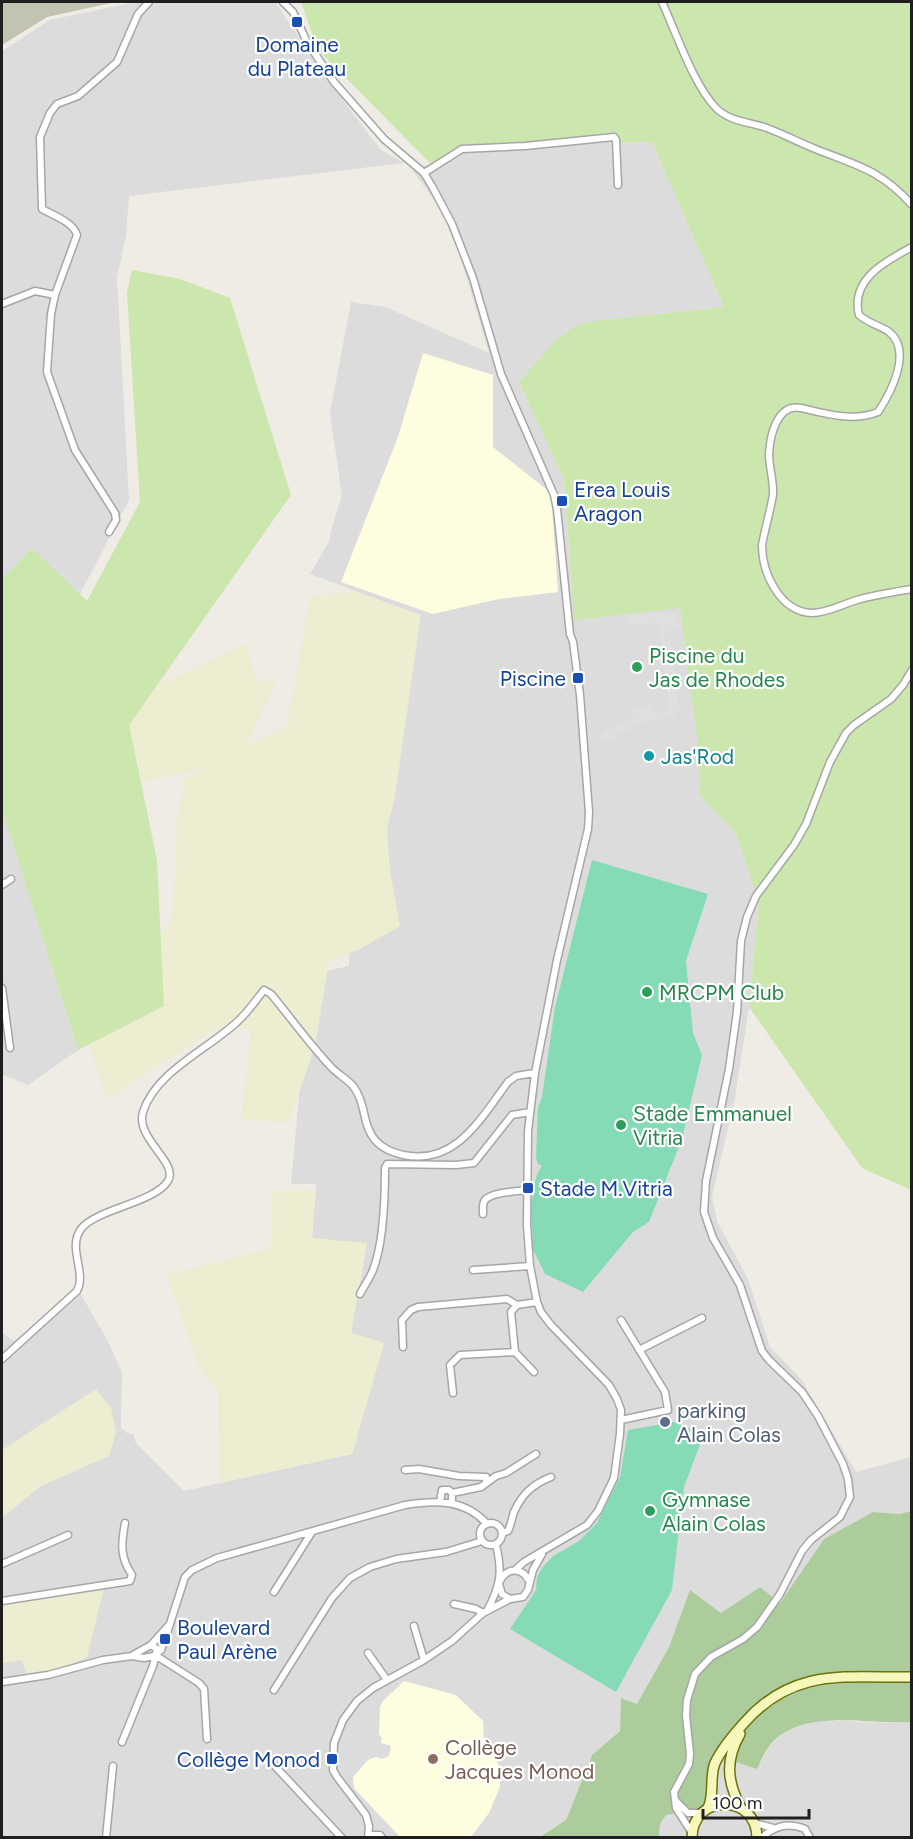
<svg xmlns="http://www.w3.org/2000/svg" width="913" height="1839" viewBox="0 0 913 1839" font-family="Figtree,sans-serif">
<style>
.residential{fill:#dddcdc}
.education{fill:#fefddf}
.construction{fill:#c3c3b1}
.farmland{fill:#ecedd1}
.grass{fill:#cce7ad}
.forest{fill:#accd9b}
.pitch{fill:#86dbb7}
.parking{fill:#dfdfdf}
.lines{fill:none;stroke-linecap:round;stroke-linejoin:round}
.minor-casing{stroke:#a6a6a6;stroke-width:9}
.secondary-casing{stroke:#6b7209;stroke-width:12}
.minor{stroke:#fff;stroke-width:6}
.secondary{stroke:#f6f7bb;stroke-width:9}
.transit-dot{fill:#1a4fb4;stroke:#fff;stroke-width:2}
.leisure-dot{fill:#2e9e5b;stroke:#fff;stroke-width:2}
.culture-dot{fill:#0f9aa8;stroke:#fff;stroke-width:2}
.service-dot{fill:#5c6f8a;stroke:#fff;stroke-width:2}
.education-dot{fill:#8d6e63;stroke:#fff;stroke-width:2}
.labels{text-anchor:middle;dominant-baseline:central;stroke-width:4.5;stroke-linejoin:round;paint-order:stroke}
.transit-label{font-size:21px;fill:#164399;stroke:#fff;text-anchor:start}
.leisure-label{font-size:21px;fill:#27864d;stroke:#fff;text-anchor:start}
.culture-label{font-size:21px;fill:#0d838f;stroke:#fff;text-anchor:start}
.service-label{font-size:21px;fill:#4e5e75;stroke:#fff;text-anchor:start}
.education-label{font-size:21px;fill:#785e54;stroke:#fff;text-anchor:start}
</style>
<rect width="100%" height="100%" fill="#efebe5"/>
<!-- residential -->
<path class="residential" d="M135,2L276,3L320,70L380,149L404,163L129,196L126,235L117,278L129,500L80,594L32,549L2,579V51L50,20Z
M652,142L724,307L602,320L519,382L564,480L574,620L680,607L697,738L700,795L736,834L759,902L749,1007L735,1098L712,1197L717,1221L748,1279L770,1347L801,1379L856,1472L911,1457V1511L899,1514L873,1512L824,1539L780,1603L760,1587L721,1613L690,1590L669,1647L637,1705L621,1698L620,1731L592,1755L566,1820L538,1837H2V1333L14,1341L78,1289L106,1338L122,1372L121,1428L127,1433L133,1434L136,1443L184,1491L352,1454L384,1343L351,1333L367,1243L312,1239L316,1184H291L310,975L349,966L351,830L420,615L310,574L329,542L332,527L342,496L330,413L351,302L385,307L489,353L457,246L439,207L413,171L454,153L576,143Z
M2,808L78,1050L28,1085L2,1074Z
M818,1720L894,1723L911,1722V1837L659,1838L660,1824L666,1815L703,1807L716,1755L757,1769L770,1745L786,1730Z"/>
<!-- education -->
<path class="education" d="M423,353L493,375V447L551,493L558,592L499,599L433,614L341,582L398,437Z
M404,1681L456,1695L483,1721L484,1742L496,1758L499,1768L500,1787L489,1813L471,1837H400L354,1788L353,1777L368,1760L376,1757L382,1759L389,1756L391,1746L381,1743L382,1738L379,1734L380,1707L383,1701Z"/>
<!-- construction -->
<path class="construction" d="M2,2H116L47,17L2,45Z"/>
<!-- farmland -->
<path class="farmland" d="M354,591L421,615L395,796L387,829L390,871L400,926L360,949L329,961L315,1047L288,1123L241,1119L251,1029L218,1027L107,1099L83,1027L172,922L177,825L184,780L206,767L141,783L129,725L157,685L246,644L256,681H276L247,745L287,726L310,597Z
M316,1190L312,1238L367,1243L351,1333L384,1343L352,1454L219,1483L218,1390L198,1365L167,1275L270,1249L272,1191Z
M96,1389L111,1408L116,1432L109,1456L41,1486L2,1518V1450Z
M104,1588L87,1657L60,1670L26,1674L22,1660L2,1663V1603Z"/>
<!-- grass -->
<path class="grass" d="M301,2H911V1190L862,1168L749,1007L759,902L736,834L700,795L697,738L680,608L574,620L564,480L519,382L558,338L578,325L602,320L724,307L652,142L576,143L454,153L430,163L318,50Z
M132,270L180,279L230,298L291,495L129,725L157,860L164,1006L78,1050L2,809V579L32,548L87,601L140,502L127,292Z"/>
<!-- forest -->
<path class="forest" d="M911,1511V1722C868,1725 801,1707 770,1745C765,1751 761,1761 757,1769L717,1756L709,1796L703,1808L666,1815L660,1824L659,1837L538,1838L566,1820L592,1755L620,1731L621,1698L637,1704L669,1647L690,1590L721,1613L760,1587L780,1603L824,1539L873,1512L899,1514Z"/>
<!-- pitch -->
<path class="pitch" d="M592,860L708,894L686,961L693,1033L702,1055L682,1139L649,1222L633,1232L583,1292L545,1274L533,1250L531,1203C538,1187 530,1183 542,1166L538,1164L536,1157L538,1107L542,1097L555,1007Z
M674,1422L704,1434L684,1487L672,1590L616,1692L510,1629L536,1590L537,1577L542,1568L553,1556L579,1541L597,1523L620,1477L628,1430Z"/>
<!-- parking -->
<path class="parking" d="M662,612L663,614L675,612L676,617H678L679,629L664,632L665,642H670L680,711L675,712V717L652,720L634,726L606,742L602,734L633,718L630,710L653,703L655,711L664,710L669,703L658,626L652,623L627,626L626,616Z"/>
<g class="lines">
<!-- minor casing -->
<g class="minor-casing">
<path id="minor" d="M283,2L293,12L307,42L334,82L384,139L424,173L433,188L452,224L473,278L501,374L554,495L557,509L570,634L573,642L580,695L589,812L588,829L557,960L535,1073L528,1131L527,1225L530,1266L537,1302L541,1312L551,1325L609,1385L617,1399L621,1410L620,1434L614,1478L598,1511L587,1525L524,1562L515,1570
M662,2C676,32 693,84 716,108C730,122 750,122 767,128C783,134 798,142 813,148C855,165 880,169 912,205
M424,173L462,149L525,146L614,137L616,140L618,185
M912,247C886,261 850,279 859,315C868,323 878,325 888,331C913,350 892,391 878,412C853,422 826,414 801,408C777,403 770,436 769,454C769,468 774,481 773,495C770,512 765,529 762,545C762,573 780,612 812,613C827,613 843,604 857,600C874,595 894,592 912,589
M2,304L35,291L55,295
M109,532L116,520L115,513L75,450L47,372L51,314L55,295L77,235C73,222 53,215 42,209L40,137L50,113L57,104L78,96L117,62L138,14L149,2
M2,885L11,879
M2,988L10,1048
M483,1214C483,1209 482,1204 485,1200C492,1192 518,1191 528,1190
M473,1270L530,1266
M360,1294C364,1286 370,1278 373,1270C384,1242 385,1197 385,1168L387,1164L456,1165L474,1163L512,1115L530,1112
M403,1347L402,1320L411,1310L418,1307L507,1299L517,1305
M639,1350L702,1318
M2,1359L77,1291C87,1272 67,1248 81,1229C96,1209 154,1203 168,1181C179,1162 135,1139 143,1112C156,1071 209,1049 238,1021C248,1012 256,1000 264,990L271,994C291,1018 310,1045 332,1068C339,1075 347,1079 353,1086C366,1102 362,1125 375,1140C383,1149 392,1152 403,1155C456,1166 481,1118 508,1082L516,1076L535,1073
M534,1372L515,1352L511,1312L517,1305L537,1302
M453,1393L450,1365L460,1355L515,1352
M621,1420L668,1410L665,1392L621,1320
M405,1470L419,1469L459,1476L486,1477V1483
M452,1493L481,1487L496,1476L506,1473L536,1454
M440,1502L442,1490H449L452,1493V1503
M480 1534a11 11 0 1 1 22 0a11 11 0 1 1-22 0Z
M503,1533L508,1531C511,1525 512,1518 514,1512C522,1494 533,1484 551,1477
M2,1564L68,1535
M500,1581C507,1567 522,1567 529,1581
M499,1584L502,1594L510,1599
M274,1592L312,1532
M2,1601L130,1581L132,1575C120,1557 121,1545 125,1523
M454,1604L476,1609L483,1613
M487,1611C500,1586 503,1573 496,1545
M414,1626L424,1660
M368,1653L387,1680
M133,1655L151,1645L169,1625
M155,1655L199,1683L204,1689L207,1739
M2,1682L48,1675L103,1660L132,1656L144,1658L154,1656L161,1650L165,1639L185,1577L192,1570L217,1558L405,1505C435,1500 465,1499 487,1524
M274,1690L332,1598L350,1578L370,1567L396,1559L446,1552L482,1541
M122,1742L153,1666L157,1649L151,1645
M273,1764L342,1838
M675,1800L688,1813H701
M755,1823L773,1828
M692,1833L676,1808L674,1792L689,1764L690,1754L686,1715L687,1700L695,1674L711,1657L743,1639L757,1627L780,1594L802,1551L811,1540L840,1517L850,1497L848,1479L843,1464L818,1416L802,1392L769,1360L762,1351L740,1285L713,1238L704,1212L706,1181L729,1069L737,1012L741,941L747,917L756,896L794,845L806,824L830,762L846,733L854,725L891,699L903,685L912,670
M369,1835H380L382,1838
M106,1838L113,1766
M368,1838L369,1826L366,1815L337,1777L333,1770L334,1743L343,1720L357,1701L373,1688L424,1660L452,1641L483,1613L510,1599L523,1597L528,1590L533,1570L542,1554
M761,1838C775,1826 787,1822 805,1829L810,1838"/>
</g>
<!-- secondary casing -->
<g class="secondary-casing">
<path id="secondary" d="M740,1734C725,1760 727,1782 741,1808
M708,1808C715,1793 709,1778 715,1763C722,1748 734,1734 745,1722C794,1667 845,1678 912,1677
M692,1838C692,1793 757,1793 757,1838"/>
</g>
<!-- minor -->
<use href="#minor" class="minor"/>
<!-- secondary -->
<use href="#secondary" class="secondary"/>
</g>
<!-- markers -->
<g class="transit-dot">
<rect x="291" y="16" width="12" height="12" rx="3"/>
<rect x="556" y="495" width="12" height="12" rx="3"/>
<rect x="572" y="672" width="12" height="12" rx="3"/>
<rect x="522" y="1182" width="12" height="12" rx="3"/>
<rect x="159" y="1633" width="12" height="12" rx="3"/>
<rect x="326" y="1753" width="12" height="12" rx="3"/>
</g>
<g class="leisure-dot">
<circle cx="637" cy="667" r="6"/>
<circle cx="647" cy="992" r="6"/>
<circle cx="621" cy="1125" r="6"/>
<circle cx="650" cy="1511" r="6"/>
</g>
<circle class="culture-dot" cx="649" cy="756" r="6"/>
<circle class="service-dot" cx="665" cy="1422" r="6"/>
<circle class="education-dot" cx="433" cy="1759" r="6"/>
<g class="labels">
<!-- transit labels -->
<g class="transit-label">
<text x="297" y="44" text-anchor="middle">Domaine<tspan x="297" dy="24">du Plateau</tspan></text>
<text x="574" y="489">Erea Louis<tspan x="574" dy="24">Aragon</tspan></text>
<text x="566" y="678" text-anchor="end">Piscine</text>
<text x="540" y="1188">Stade M.Vitria</text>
<text x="177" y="1627">Boulevard<tspan x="177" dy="24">Paul Arène</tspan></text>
<text x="320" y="1759" text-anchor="end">Collège Monod</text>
</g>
<!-- leisure labels -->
<g class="leisure-label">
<text x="649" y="655">Piscine du<tspan x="649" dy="24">Jas de Rhodes</tspan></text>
<text x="659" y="992">MRCPM Club</text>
<text x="633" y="1113">Stade Emmanuel<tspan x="633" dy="24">Vitria</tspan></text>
<text x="662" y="1499">Gymnase<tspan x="662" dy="24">Alain Colas</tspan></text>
</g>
<!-- culture labels -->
<g class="culture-label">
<text x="661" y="756">Jas'Rod</text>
</g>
<!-- service labels -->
<g class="service-label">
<text x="677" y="1410">parking<tspan x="677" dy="24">Alain Colas</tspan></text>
</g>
<!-- education labels -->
<g class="education-label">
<text x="445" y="1747">Collège<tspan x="445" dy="24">Jacques Monod</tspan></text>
</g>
</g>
<!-- border -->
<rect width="913" height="1839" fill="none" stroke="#1f1f1f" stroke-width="6"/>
<!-- scale -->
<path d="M703 1809v9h106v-9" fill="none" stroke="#1f1f1f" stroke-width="3"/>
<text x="712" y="1809" font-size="18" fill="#1f1f1f" stroke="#ffffff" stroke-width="4.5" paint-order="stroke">100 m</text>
</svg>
